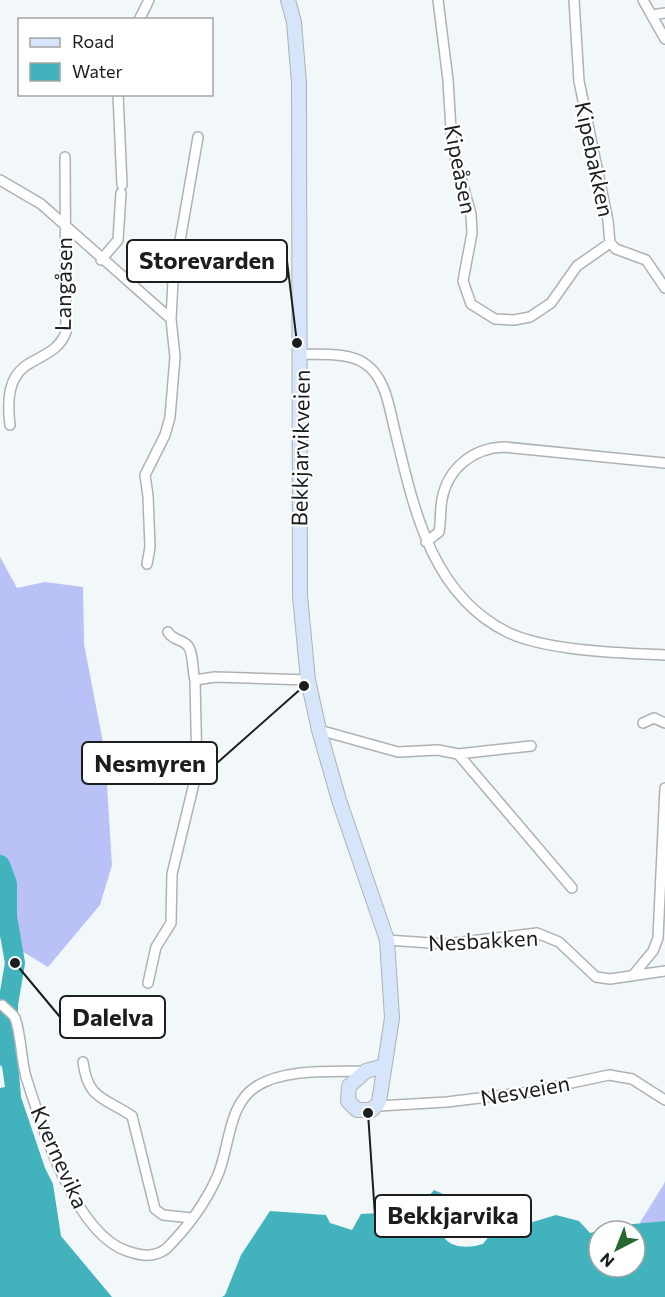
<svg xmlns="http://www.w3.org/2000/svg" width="665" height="1297" viewBox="0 0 665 1297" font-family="Commissioner,sans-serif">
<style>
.forest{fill:#b9c1f6}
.water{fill:#42b3bd;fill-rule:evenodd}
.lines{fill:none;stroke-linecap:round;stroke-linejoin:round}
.river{stroke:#42b3bd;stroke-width:20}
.street-casing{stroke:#aeb2b6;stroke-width:12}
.secondary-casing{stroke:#aeb2b6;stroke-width:16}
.street{stroke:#fff;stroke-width:9}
.secondary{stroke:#d7e5fa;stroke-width:14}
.labels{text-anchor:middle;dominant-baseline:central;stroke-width:4.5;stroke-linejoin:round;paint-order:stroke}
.street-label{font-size:22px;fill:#1b1d1e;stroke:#fff}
.leader{fill:none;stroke:#1b1d1e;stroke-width:2}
.callout-dot{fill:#1b1d1e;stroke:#fff;stroke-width:2}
.callout{fill:#fff;stroke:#1b1d1e;stroke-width:2}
.callout-label{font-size:24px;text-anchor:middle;font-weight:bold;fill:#1b1d1e}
</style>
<rect width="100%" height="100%" fill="#f2f7fa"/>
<!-- forest -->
<path class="forest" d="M0,557L17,588L45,582L83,587L84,644L105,753L112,865L100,905L48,967L0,938Z
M665,1181V1221L639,1224L664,1184Z"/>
<!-- water -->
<path class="water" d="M13,1058L18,1060L21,1097L45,1168L53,1184L61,1236L112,1297H0V1088L5,1087L1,1060Z
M434,1190L477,1209L482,1221L480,1233L471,1237H444C451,1249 471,1248 483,1244L490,1235L556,1215L579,1221L590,1233L623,1225L665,1221V1297H222L225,1295L241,1255L270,1211L326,1215L330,1223L352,1230L361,1214L416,1211ZM599,1231H635V1267H599Z"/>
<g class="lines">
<!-- river -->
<path class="river" d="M0,865L7,884V917L15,963L8,1004V1059"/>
<!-- street casing -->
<g class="street-casing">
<path id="street" d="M438,0L448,80L452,146L471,214L472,233L463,281L471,304L495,319L514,320L530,317L551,303L577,266L610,243
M574,0L579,81L608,221L610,243L616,249L646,260L665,288
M643,0L665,39
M652,15L665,13
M139,20L149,0
M118,94L122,185
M0,180L41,204L171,319L173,281L198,137
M101,260L118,240L121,193
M301,354C320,355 348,352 364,363C385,376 389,406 394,427C413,504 429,593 507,632C546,651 621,653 665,655
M10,425C0,347 51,371 66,332L65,157
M426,542L439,532C441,521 440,510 442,499C448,468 473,448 504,447L665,463
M147,564L150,547L148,496L145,475L165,435L170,417L175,357L171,319
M168,632C173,641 183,639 188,646C194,654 192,671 195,680
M643,723L654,718L665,723
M319,730L398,752L438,750L458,754L572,888
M458,754L531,746
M387,940L445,944L537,933L559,942L596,977L610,979L665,971
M634,974L653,951L658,938L665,788
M148,983L156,947L171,923L172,874L197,771L195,680L215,677L308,680
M2,1005C6,1009 13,1014 15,1018C21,1034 21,1059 26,1077C41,1125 75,1234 127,1251C142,1256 153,1258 166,1249C186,1229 205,1204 217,1177C230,1149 227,1104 257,1086C286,1068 333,1072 366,1071
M83,1062C88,1100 104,1097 132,1116L155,1209L163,1215L192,1218
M378,1106L447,1102L529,1092L609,1075L632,1079L665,1100"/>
</g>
<!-- secondary casing -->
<g class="secondary-casing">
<path id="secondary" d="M288,0L294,22L299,83L300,596L308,680L319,730L339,800L387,940L392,1018L379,1102L372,1110H357L348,1101L349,1086L366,1071L384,1066"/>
</g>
<!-- street -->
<use href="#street" class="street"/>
<!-- secondary -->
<use href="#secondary" class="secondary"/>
</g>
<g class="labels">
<!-- street labels -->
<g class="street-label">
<text transform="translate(595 159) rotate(78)">Kipebakken</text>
<text transform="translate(461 169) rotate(79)">Kipeåsen</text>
<text transform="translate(63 284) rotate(-89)">Langåsen</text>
<text transform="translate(300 448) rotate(-89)">Bekkjarvikveien</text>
<text transform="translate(483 940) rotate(-3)">Nesbakken</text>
<text transform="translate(525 1090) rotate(-10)">Nesveien</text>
<text transform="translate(60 1157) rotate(66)">Kvernevika</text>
</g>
</g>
<!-- callouts -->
<path class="leader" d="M297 343L287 261M304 686L217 763M15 963L60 1017M368 1113L375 1216"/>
<g class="callout-dot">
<circle cx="297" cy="343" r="6"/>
<circle cx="304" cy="686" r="6"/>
<circle cx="15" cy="963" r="6"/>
<circle cx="368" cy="1113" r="6"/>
</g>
<g class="callout">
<rect x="127" y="240" width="160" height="42" rx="6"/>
<rect x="82" y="742" width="135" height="42" rx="6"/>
<rect x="60" y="996" width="105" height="42" rx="6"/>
<rect x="375" y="1195" width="156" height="42" rx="6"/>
</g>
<g class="callout-label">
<text x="207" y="269">Storevarden</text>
<text x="150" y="772">Nesmyren</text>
<text x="113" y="1026">Dalelva</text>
<text x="453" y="1224">Bekkjarvika</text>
</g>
<!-- legend -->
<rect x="18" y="18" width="195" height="78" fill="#ffffff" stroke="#a4a5a5" stroke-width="1.5"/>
<rect x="30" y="38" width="30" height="9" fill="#d7e5fa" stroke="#a4a5a5" stroke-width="1.5"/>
<text x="72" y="48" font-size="18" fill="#1b1d1e">Road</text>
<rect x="30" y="63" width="30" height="18" fill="#42b3bd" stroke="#a4a5a5" stroke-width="1.5"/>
<text x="72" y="78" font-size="18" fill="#1b1d1e">Water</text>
<!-- north arrow -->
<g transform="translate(617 1249) rotate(222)"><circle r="28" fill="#ffffff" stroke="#a4a5a5" stroke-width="1.5"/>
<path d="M0-4.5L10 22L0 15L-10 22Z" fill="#266832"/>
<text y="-9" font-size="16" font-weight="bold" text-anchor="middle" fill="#1b1d1e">N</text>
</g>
</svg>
